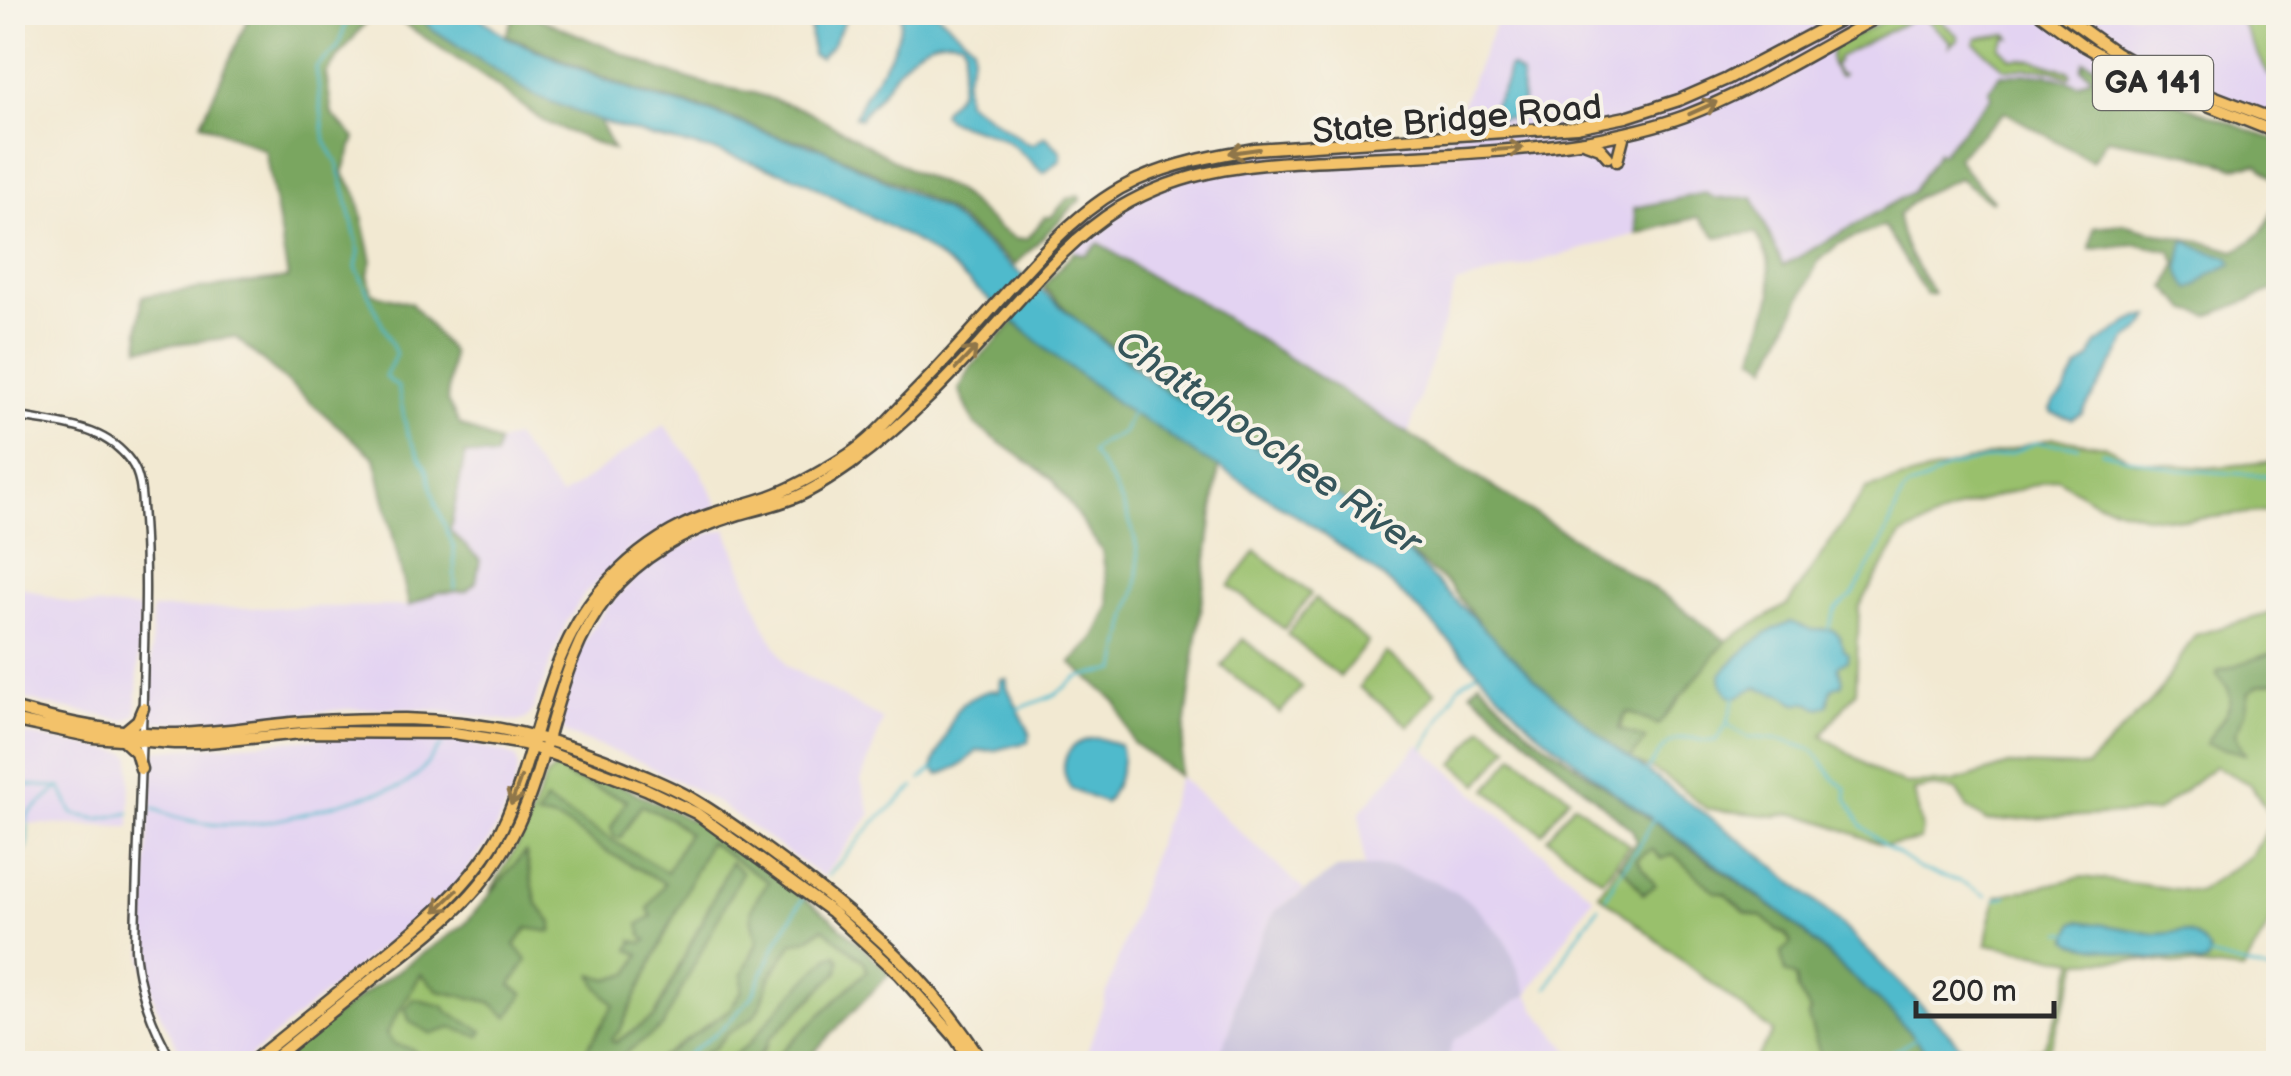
<svg xmlns="http://www.w3.org/2000/svg" width="2291" height="1076" viewBox="0 0 2291 1076" font-family="'Balsamiq Sans',sans-serif">
<style>
.built{fill:#e3d3f2}
.industrial{fill:#c6c0da}
.green{fill:#99c06c;stroke:#62764c;stroke-width:2.5}
.forest{fill:#7aa660;stroke:#526846;stroke-width:2.5}
.water{fill:#4fbacc;stroke:#3d727c;stroke-width:2.5}
.lines{fill:none;stroke-linecap:round;stroke-linejoin:round}
.stream{stroke:#4fbacc;stroke-width:2.5}
.tertiary-casing{stroke:#494844;stroke-width:11}
.trunk-casing{stroke:#494844;stroke-width:15}
.tertiary{stroke:#fff;stroke-width:6}
.trunk{stroke:#f3c26a;stroke-width:10}
.oneway{stroke:#8f764a}
.labels{text-anchor:middle;dominant-baseline:central;stroke-width:8;stroke-linejoin:round;paint-order:stroke}
.shield{fill:#f7f3e8;stroke:#686764;stroke-width:2.5}
.shield-label{font-size:32px;font-weight:bold;fill:#2b2b2b}
.street-label{font-size:35px;fill:#2b2b2b;stroke:#f7f3e8}
.water-label{font-size:38px;font-style:italic;fill:#36565b;stroke:#f7f3e8}
</style>
<rect width="100%" height="100%" fill="#f7f3e8"/>
<filter id="ink" filterUnits="userSpaceOnUse"><feTurbulence type="fractalNoise" baseFrequency=".01" numOctaves="2"/><feDisplacementMap in="SourceGraphic" scale="20" xChannelSelector="R" yChannelSelector="G"/><feConvolveMatrix kernelMatrix="1 2 1 2 8 2 1 2 1" color-interpolation-filters="sRGB"/></filter>
<filter id="wash" filterUnits="userSpaceOnUse"><feTurbulence type="fractalNoise" baseFrequency=".0048" numOctaves="4" result="noise"/><feDisplacementMap in="SourceGraphic" scale="40" xChannelSelector="R" yChannelSelector="G"/><feGaussianBlur stdDeviation="2.25" result="paint"/><feColorMatrix in="noise" values="0 0 0 0 0 0 0 0 0 0 0 0 0 0 0 0 0 1.4 0 .05"/><feComposite in="paint" operator="in"/></filter>
<g filter="url(#wash)">
<rect width="100%" height="100%" fill="#f2e9d2"/>
<!-- built -->
<path class="built" d="M1500,13H2278V122L2223,99L2222,108L2155,66L2129,81L2085,60L2092,76L2078,84L2047,74L1993,95L1941,154L1937,153L1912,192L1782,266L1753,197L1634,208L1637,234L1456,284L1408,435L1186,293L1157,281L1100,243L1085,255L1074,252L1075,235L1140,180L1211,156L1448,137Z
M664,425L701,471L718,506L661,532L630,550L586,592L566,623L532,712L526,719L517,722L431,710L395,708L348,709L208,723L150,722L152,609L409,606L436,593L466,591L476,582L479,560L450,531L465,454L495,457L498,443L514,437L561,497Z
M726,529L764,625L787,666L883,720L861,781L871,814L823,877L719,804L693,789L639,761L567,734L558,722L574,663L587,636L606,608L635,578L662,557L707,534Z
M12,584L72,604L141,609L136,715L126,721L48,705L13,695Z
M392,733L455,740L504,752L516,758L518,768L512,795L490,840L444,900L377,950L242,1063H186L156,1006L143,960L150,802L154,752L158,750Z
M22,734L127,753L131,756L130,827L13,823L15,783Z
M1419,744L1593,897L1528,994L1537,1012L1580,1063H1446L1453,1040L1528,994L1394,867H1364L1360,812Z
M1179,776L1304,890L1275,911L1239,981L1230,1030L1220,1055L1242,1063L1083,1064Z"/>
<!-- industrial -->
<path class="industrial" d="M1364,867H1394L1437,882L1474,904L1506,941L1528,994L1454,1040L1446,1063L1242,1064L1219,1055L1230,1030L1239,981L1275,911L1337,869Z"/>
<!-- green -->
<path class="green" d="M1898,13H1932L1958,36V39L1950,46L1951,42L1924,17L1921,19L1918,16L1837,58L1838,61L1833,65L1838,74L1843,75L1839,76C1831,67 1827,56 1835,46Z
M2237,13H2276L2278,18V79L2268,74Z
M2008,34L2011,38L2007,37L2000,47L2011,58L2035,60L2069,71L2071,75L2068,77L2050,69L2005,68L1975,43L1977,38Z
M2053,438L2105,446L2135,461L2206,468L2278,461V510L2188,520L2145,516L2094,501L2057,478L1959,508L1901,536L1859,607L1856,691L1822,735L1884,776L1906,784L1954,782L2009,765L2086,767L2157,695L2195,635L2278,611V909L2243,971L2139,960L2080,961L2051,1044L2044,1053L2028,1059L2034,1063H2009L2023,1051L2039,1049L2044,1046L2063,999L2075,960L1987,944L1990,920L1997,896L2083,877L2198,892L2252,855L2273,820L2251,785L2215,766L2156,812L1986,821L1967,807L1956,790L1933,787L1914,791L1922,829L1920,840C1908,842 1893,847 1881,844C1856,837 1800,806 1776,816L1707,809L1680,787L1652,769L1630,760C1624,742 1614,727 1628,712L1658,725L1726,641L1788,604L1866,489Z
M1256,551L1311,594L1284,629L1229,586Z
M1315,599L1368,642L1340,677L1287,634Z
M1243,639L1302,687L1280,713L1222,666Z
M1386,653L1436,692L1409,726L1359,687Z
M1483,727L1509,747L1479,784L1454,764Z
M1514,755L1569,797L1542,833L1487,790Z
M560,765L606,778L596,783L565,772L627,800L611,828L620,838L641,805L671,819L688,833L667,873L545,802L538,816L553,818L565,823L606,851L665,883L648,909L652,915L648,940L643,944L633,941L641,953L630,973L609,979L593,976L598,987L614,1005L578,1063H426L412,1049L393,1044L385,1034L421,973L439,991L490,1002L508,1017L523,994L510,985L515,945L527,928L552,931V923L537,904L526,853L490,892L524,834L546,776Z
M1574,803L1629,845L1602,880L1547,838Z
M709,842L769,882L758,940L743,973L742,991L730,1009L653,1063H611L662,1027L731,863L654,1017L614,1043L610,1039L620,1030Z
M1652,849L1662,859L1673,853C1680,861 1688,868 1697,874C1717,889 1783,925 1791,943L1781,954L1785,972L1796,976L1798,990L1810,1011L1808,1017L1818,1044L1803,932L1893,1014L1937,1063H1753L1773,1032L1599,894L1620,863L1643,894L1637,860Z
M824,928L865,962L867,971L769,1063H747L764,1051L769,1039L815,996L829,957L780,1007L749,1044L727,1062L687,1064L714,1049L727,1034L752,1018L760,1008L771,975L793,943L807,939Z"/>
<!-- forest -->
<path class="forest" d="M251,12L373,13L326,73L332,114L355,138L343,173L357,194L372,261L368,274L372,293L411,303L452,353L447,401L460,425L498,443L495,457L465,454L450,531L480,560L476,582L466,591L436,593L409,606L375,458L235,337L140,348L139,330L142,296L288,278L265,150L201,123Z
M388,13H417L431,28L534,95L599,121L613,150L544,122L487,79Z
M515,13H527L663,71L710,85L754,93L808,111L916,173L957,191L997,227L1016,239L1028,238L1045,217H1051L1067,199L1078,195L1081,199L1015,265L946,209L903,186L812,143L781,137L711,110L636,91L506,35Z
M2084,60L2179,103L2278,141V289L2209,316L2188,310L2166,288L2177,264L2171,251L2137,244L2090,249L2094,227L2123,224L2166,235L2199,241L2235,251C2267,235 2273,217 2278,184L2258,164L2234,167L2192,154L2107,139L2092,161L2005,112L1957,157L1966,171L1993,200L1991,202L1959,178L1918,196L1898,215C1901,246 1917,268 1934,294L1926,295L1884,226L1838,244L1818,262L1768,366L1754,357L1772,294L1768,259L1756,233L1717,237L1698,217L1637,234L1634,208L1705,193L1717,199L1753,197L1783,266L1912,192L1938,152L1941,154L1992,96L1989,91L2000,74H2047L2078,84L2092,76L2081,68Z
M1099,243L1157,281L1186,293L1668,598L1726,641L1658,725L1628,712L1623,716L1619,729L1646,739L1630,760L1590,736L1494,642L1449,585L1390,538L1173,405L1147,372L1079,322L1043,287L1074,252L1085,255Z
M1014,322L1052,354L1131,413L1155,426L1198,456L1219,466L1179,776L1133,743L1116,702L1071,663L1094,639L1110,606L1102,551L1052,479L975,425L959,390L971,367Z
M2278,651V681L2259,685L2249,692L2245,713L2235,734L2245,754L2206,744C2219,719 2247,701 2217,675L2218,671Z
M1479,681L1529,732L1787,918L1893,1014L1937,1063H1823L1808,1017L1810,1011L1798,990L1796,977L1785,972L1781,953L1791,943L1786,934L1777,930L1763,917L1746,913L1726,894L1715,892L1673,854L1662,859L1652,849L1637,859L1655,885L1643,894L1620,863L1636,842L1633,831L1471,691Z
M561,771L595,783L606,778L711,830L831,918L890,973L803,1063H769L867,971L865,962L823,928L807,939L793,943L771,975L760,1008L752,1018L727,1034L714,1048L687,1063H653L730,1009L742,991L743,973L758,941C746,914 750,904 769,882L709,842L620,1030L611,1040L615,1043L655,1017L731,862L742,872L662,1027L611,1063H578L614,1005L598,987L593,975L609,979L630,973L640,954L629,950L633,941L643,943L647,940L642,937L639,924L652,916L648,909L665,883C646,873 627,863 608,852C583,838 567,818 537,817L545,801L667,872L688,833L671,819L641,805L620,838L614,837L611,828L627,800L569,778Z
M525,852L537,904L552,923V932L527,928L515,945L527,960L511,985L524,994L508,1017L490,1002L439,991L421,974L386,1034L394,1044L412,1049L426,1063L270,1064L368,991L464,925Z
M836,954L840,961L838,972L769,1039C759,1063 747,1064 723,1063L749,1044L780,1007L829,957Z
M414,999L444,1006L449,1013L483,1031L480,1036L452,1028L432,1034L410,1022L405,1009Z"/>
<!-- water -->
<path class="water" d="M417,13H474L506,37L609,82L643,95L710,112L780,138L820,148L943,210L1155,384L1205,416L1341,498L1380,526L1542,686L1614,747L1762,856L1840,923L1945,1029L1975,1063H1937L1893,1014L1788,918L1705,856L1614,792L1531,726L1425,616L1385,579L1311,525L1219,467L1198,456L1155,426L1131,413L1052,354L949,265L913,240L799,178L719,152L652,137L599,121L534,95L431,28Z
M804,13H841L845,20L832,45L820,58L812,55L810,25Z
M901,13H937L973,45V55L965,80L966,101L1027,143L1034,144L1045,136L1061,151V160L1044,173C1030,163 1020,148 1004,140C987,130 966,127 948,120L942,114C945,103 955,100 959,90L965,47L962,41C921,32 901,65 880,94C874,103 865,108 860,119L855,117C868,78 901,57 901,13Z
M1512,67L1521,75L1523,112L1518,118H1498L1491,109C1500,94 1507,86 1508,68Z
M2187,241C2202,252 2215,252 2230,258L2232,264L2210,274L2195,287L2189,289C2175,271 2180,262 2184,242Z
M2150,316C2146,328 2137,333 2128,339L2082,414L2072,419L2052,413L2050,410L2054,402L2063,395L2077,369L2091,357L2096,345L2129,322L2138,318Z
M1790,622L1813,630H1833L1840,636L1843,650L1848,654L1847,661L1840,664L1838,667L1843,681L1841,685L1832,688L1828,705L1820,708L1808,703H1796L1783,695L1756,687L1737,697L1729,695L1722,685L1721,674C1739,654 1764,631 1790,622Z
M1007,679V687L1030,733L1028,742L996,750L977,751L962,765L939,775L933,769C933,759 937,757 941,747C953,724 949,708 976,696C985,692 989,689 999,691L1001,680Z
M1098,738L1120,745C1127,762 1115,789 1105,803L1071,789C1055,763 1068,740 1098,738Z
M2079,921C2103,925 2127,928 2149,933C2171,938 2180,922 2202,942C2210,950 2212,952 2207,962L2200,964L2178,959H2149L2074,943L2068,939L2074,923Z"/>
<g class="lines">
<!-- stream -->
<path class="stream" d="M357,12L346,24L337,49L316,67L325,142L337,162L346,195L359,252L356,267L396,354L385,377L398,387L407,433L427,470L436,505L454,548L455,589
M2102,452L2178,470L2278,476
M1828,629L1836,609L1852,596L1881,546L1902,495L1909,487L1927,481L1946,468L2012,453L2035,443L2078,446
M1018,709L1055,695L1078,677L1117,670C1121,650 1124,628 1130,608C1132,600 1136,593 1137,585C1145,538 1118,488 1091,452L1101,443L1123,433L1131,413
M1727,724L1747,737L1782,740L1813,750L1836,781L1846,788L1847,799L1861,825L1883,844L1920,869L1962,882L1987,896
M1424,748L1459,686L1476,673
M1647,771C1659,753 1667,736 1691,738C1701,740 1706,743 1716,740L1727,724L1735,697
M921,779L933,769
M61,788L73,814L98,819L130,813
M12,789L22,785L59,787
M153,808C241,849 313,806 400,787C420,777 428,761 442,745
M12,862L27,848L28,814L60,787
M828,876L874,823L914,787
M1606,897L1616,878L1639,847L1654,818
M1996,899L2007,896
M2062,932L2069,933
M2210,956L2278,974
M1548,988L1571,945L1599,907
M675,1064L724,1027L752,997L775,946L803,898
M1882,1064L1887,1055L1915,1039"/>
</g>
</g>
<g filter="url(#ink)">
<g class="lines">
<!-- tertiary casing -->
<g class="tertiary-casing">
<path id="tertiary" d="M12,413L21,417C60,425 105,425 131,462C143,479 141,500 143,520C147,579 144,637 143,696C141,780 136,865 135,949C138,990 153,1028 174,1064"/>
</g>
<!-- trunk casing -->
<g class="trunk-casing">
<path id="trunk" d="M2038,12L2083,45L2147,81L2278,133
M2059,12L2115,52L2150,72L2278,121
M1586,143L1600,148L1608,157
M1617,161L1624,134
M12,708C66,723 121,735 177,734C215,733 253,727 291,723C328,720 367,719 405,719C487,721 557,738 633,771C653,780 675,788 694,800C731,822 766,849 800,874C875,931 934,984 984,1064
M12,720L93,737L174,743H198L312,732L454,733L524,744L583,765L646,789L696,813L832,912L899,974L954,1036L973,1064
M126,730L138,720L143,708
M124,741L136,752L141,769
M249,1064C286,1034 324,1004 361,974C413,932 471,889 502,828C539,751 543,658 600,591C622,565 651,541 682,526C709,512 739,507 768,497C796,487 823,471 848,455C873,439 893,414 914,393C948,359 979,323 1011,287C1048,246 1086,203 1137,180C1175,163 1213,156 1254,149L1576,127L1626,117L1679,100L1727,79L1854,12
M267,1064C304,1034 342,1003 380,973C438,927 485,894 518,824C553,749 556,660 609,595C642,554 689,529 739,514C758,509 779,504 798,496C816,488 834,476 851,464C906,424 955,372 1000,321C1036,281 1072,237 1119,208C1192,164 1266,163 1348,159C1427,155 1507,153 1585,141C1619,135 1652,128 1685,116C1753,90 1822,46 1887,12"/>
</g>
<!-- tertiary -->
<use href="#tertiary" class="tertiary"/>
<!-- trunk -->
<use href="#trunk" class="trunk"/>
</g>
<!-- one-way arrows -->
<defs><path id="oneway-shaft" d="M-6 0H5M1.5-3L5.5 0L1.5 3" fill="none" stroke-width="1.6" stroke-linecap="round" stroke-linejoin="round" transform="scale(2.5)"/></defs>
<g class="oneway">
<use href="#oneway-shaft" transform="translate(1703 108) rotate(-24)"/>
<use href="#oneway-shaft" transform="translate(1508 149) rotate(-4)"/>
<use href="#oneway-shaft" transform="translate(1244 151) rotate(172)"/>
<use href="#oneway-shaft" transform="translate(966 358) rotate(-47)"/>
<use href="#oneway-shaft" transform="translate(516 791) rotate(110)"/>
<use href="#oneway-shaft" transform="translate(446 901) rotate(136)"/>
</g>
</g>
<g class="labels">
<!-- shield labels -->
<rect class="shield" x="2093" y="56" width="120" height="54" rx="8"/>
<g class="shield-label">
<text x="2153" y="83">GA 141</text>
</g>
<!-- street labels -->
<g class="street-label">
<text transform="translate(1457 120) rotate(-5)">State Bridge Road</text>
</g>
<!-- water labels -->
<g class="water-label">
<text transform="translate(1268 443) rotate(35)">Chattahoochee River</text>
</g>
</g>
<!-- margin -->
<rect width="2291" height="1076" fill="none" stroke="#f7f3e8" stroke-width="50"/>
<!-- scale -->
<path d="M1916 1001v15h138v-15" fill="none" stroke="#2b2b2b" stroke-width="5"/>
<text x="1931" y="1001" font-size="30" fill="#2b2b2b" stroke="#f7f3e8" stroke-width="8" paint-order="stroke">200 m</text>
</svg>
